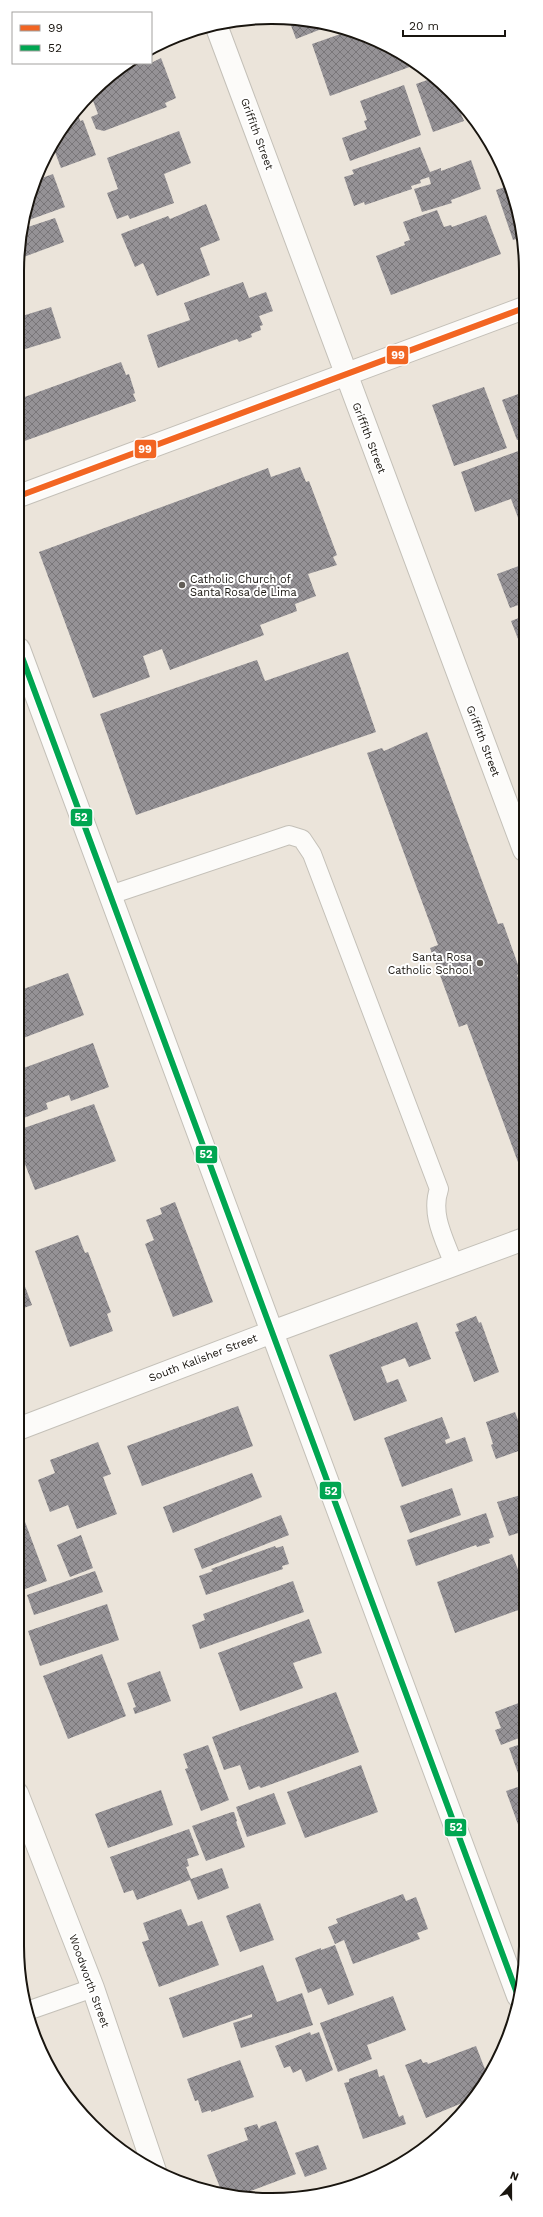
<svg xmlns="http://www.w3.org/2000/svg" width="543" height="2217" viewBox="0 0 543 2217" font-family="'Work Sans',sans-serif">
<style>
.building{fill:url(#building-cross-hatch)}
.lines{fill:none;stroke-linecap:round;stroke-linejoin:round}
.lane-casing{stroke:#c4c0b8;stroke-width:20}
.street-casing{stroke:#c4c0b8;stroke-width:24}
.secondary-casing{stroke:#c4c0b8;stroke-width:24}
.lane{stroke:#fcfbf9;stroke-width:18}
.street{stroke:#fcfbf9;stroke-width:22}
.secondary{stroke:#fcfbf9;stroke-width:22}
.bus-1-casing{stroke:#fff;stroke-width:9}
.bus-2-casing{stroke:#fff;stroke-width:9}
.bus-1{stroke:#f26522;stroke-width:6}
.bus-2{stroke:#00a651;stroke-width:6}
.poi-dot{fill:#625d56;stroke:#fff;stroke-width:1.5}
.labels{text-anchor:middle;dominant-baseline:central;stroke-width:4;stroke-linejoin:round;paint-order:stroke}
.street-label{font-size:11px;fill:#19150f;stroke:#fff}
.poi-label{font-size:11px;fill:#19150f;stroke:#fff;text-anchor:start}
.rim{fill:none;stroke:#19150f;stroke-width:2}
.line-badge{stroke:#fff;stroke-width:1.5}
.badge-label{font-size:11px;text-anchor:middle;font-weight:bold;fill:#fff}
</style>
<defs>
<pattern id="building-cross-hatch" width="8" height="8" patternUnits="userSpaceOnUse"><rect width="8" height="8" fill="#959296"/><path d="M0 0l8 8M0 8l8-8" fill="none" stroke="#797679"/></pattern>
</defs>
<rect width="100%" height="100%" fill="#ebe4da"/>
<!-- building -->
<path class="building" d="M305,19L329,26L296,39L289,20Z
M346,32L384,43L415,65L330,96L312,44Z
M161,58L176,98L165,103L167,107L104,131L96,129L91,117L98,114L92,98L115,71L137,63H151Z
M433,78L452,92L464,121L433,132L416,84Z
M404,85L421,135L350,161L342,138L367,129L364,121L367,120L360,101Z
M78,114L80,121L83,120L96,155L61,168L52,144Z
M179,131L191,163L164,174L174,203L130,219L128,215L117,219L107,193L118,189L107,158Z
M420,147L430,172L441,168V171L471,160L481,189L451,200L452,203L422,212L414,189L431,184L429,177L420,180L421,183L411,186L412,189L365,205L364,202L354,206L344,177L354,174L352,170Z
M53,174L65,207L29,220L27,214L39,179Z
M508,186L523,237L513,240L496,190Z
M206,204L220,240L200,248L210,275L157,296L143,263L135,267L121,234L168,216L170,219Z
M437,210L444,227L451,225L452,227L486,215L501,254L391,295L376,256L405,245L404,242L410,240L403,222Z
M55,218L64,242L21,258L22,260L19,261V238L24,225L25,228Z
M243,282L249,298L266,292L273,311L259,316L263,325L260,326L261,330L251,334L252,337L239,342L237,339L158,368L147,335L190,320L184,303Z
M51,307L61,338L19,351V317Z
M121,362L126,375L129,374L135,393L133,394L136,401L19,443V399Z
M484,387L507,448L454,466L432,405Z
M524,392V438L517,440L502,400Z
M524,449V522L520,523L511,499L475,512L461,472Z
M300,467L306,482L309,481L337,555L333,557L337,565L308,574L316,596L295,604L297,611L260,625L264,635L170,670L162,649L143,656L150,677L93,698L39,552L268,468L271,477Z
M524,534V546L520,535Z
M524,564V603L510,608L497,574Z
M524,616V642L520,644L511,621Z
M348,652L376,732L136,815L100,714L257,660L265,681Z
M427,732L498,924L503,923L521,973L517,975L524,992V1172L522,1173L467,1024L459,1027L430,948L438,945L367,753L382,748L384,751Z
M68,973L84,1015L18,1040V991Z
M93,1043L109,1087L71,1101L69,1095L46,1103L48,1109L18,1120V1070Z
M94,1104L116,1161L35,1190L18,1146V1130Z
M175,1202L213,1302L173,1317L145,1244L154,1240L146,1220L162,1214L160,1208Z
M18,1226L25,1244L18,1247Z
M78,1235L85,1253L88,1252L111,1312L107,1314L113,1331L70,1347L35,1251Z
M18,1268L32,1305L18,1310Z
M476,1316L479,1323L481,1322L499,1372L474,1382L455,1332L459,1331L456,1324Z
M417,1322L431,1359L409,1367L405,1358L381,1367L387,1383L398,1379L407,1401L354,1421L329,1355Z
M238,1406L253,1446L142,1486L127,1446Z
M524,1410V1423L519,1412Z
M515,1412L524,1437V1449L496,1459L491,1445L493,1444L486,1422Z
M442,1417L450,1438L445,1440L446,1444L465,1437L473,1461L402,1487L384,1438Z
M98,1442L111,1474L103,1477L117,1514L77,1529L68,1505L50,1512L38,1480L55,1473L50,1460Z
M252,1473L262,1497L173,1533L163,1507Z
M452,1488L461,1515L410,1533L400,1506Z
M524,1494V1531L509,1536L497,1502Z
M18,1503L47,1581L17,1592Z
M486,1513L494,1537L489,1539L490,1543L477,1547L476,1545L416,1566L407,1540Z
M281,1515L289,1535L202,1569L194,1549Z
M81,1535L93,1568L70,1577L57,1545Z
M275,1546L276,1548L283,1546L289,1564L282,1566L283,1569L206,1595L199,1576L213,1571L211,1569Z
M512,1554L524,1585V1608L455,1633L437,1582Z
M95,1571L103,1592L34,1615L27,1595Z
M293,1581L304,1612L200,1649L192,1625L205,1620L203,1614Z
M107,1604L119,1640L40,1666L28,1631Z
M309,1619L322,1653L293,1663L303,1688L240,1711L218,1653Z
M102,1654L126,1716L68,1739L43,1676Z
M160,1671L171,1701L135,1714L133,1708L136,1707L127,1683Z
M336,1692L359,1752L261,1788L259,1786L249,1790L240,1765L224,1770L212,1737Z
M524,1701V1736L501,1745L495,1730L501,1728L495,1712Z
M524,1743V1778L520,1779L509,1748Z
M208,1745L229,1800L201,1811L185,1769L188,1768L183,1754Z
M361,1765L378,1812L305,1838L287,1792Z
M524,1785V1828L520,1830L506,1791Z
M161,1790L173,1825L108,1848L95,1814Z
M274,1793L286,1824L247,1837L236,1807Z
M232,1812H234L237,1821L236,1822L245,1847L206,1861L192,1826Z
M189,1829L199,1855L187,1859L189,1866L186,1867L191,1879L222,1868L229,1888L198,1900L190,1880L137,1900L133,1890L124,1893L110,1857Z
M403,1894L406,1901L416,1897L428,1929L417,1933L420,1939L353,1964L344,1940L335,1944L328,1927L338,1923L336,1919Z
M260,1903L274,1940L240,1952L226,1916Z
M181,1909L188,1926L202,1921L219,1965L159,1987L142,1942L149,1940L143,1923Z
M335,1945L354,1995L328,2005L321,1988L308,1993L295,1958L321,1948V1950Z
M263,1965L277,2002L302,1993L313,2025L241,2048L233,2023L252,2017V2014L183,2038L169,1998Z
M393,1996L406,2030L367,2045L372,2059L338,2072L320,2023Z
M310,2032L311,2035L319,2032L333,2070L306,2082L301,2069L293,2073L290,2066L284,2068L275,2046Z
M476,2046L488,2077L467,2101L426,2118L405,2065L421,2059L423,2063L427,2062L428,2064Z
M240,2060L254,2097L211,2112V2110L202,2113L198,2100L195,2101L187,2079Z
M377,2069L379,2077L384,2075L399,2117L403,2115L406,2124L363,2139L344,2083L349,2082V2079Z
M276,2121L296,2174L240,2195L221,2190L207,2155L248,2140L244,2128L257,2124L259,2129L261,2126Z
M318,2145L327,2169L305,2177L295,2153Z"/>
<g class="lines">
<!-- lane casing -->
<g class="lane-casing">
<path id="lane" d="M110,895L289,835L302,839L312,854L439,1189C430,1215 445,1240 454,1265
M30,2010L93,1988"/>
</g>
<!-- street casing -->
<g class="street-casing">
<path id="street" d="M216,25L524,850
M19,649L518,1996
M18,1429L272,1332L524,1239
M17,1793L93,1988L155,2171"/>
</g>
<!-- secondary casing -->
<g class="secondary-casing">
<path id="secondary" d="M19,496L524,308"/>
</g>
<!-- lane -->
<use href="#lane" class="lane"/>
<!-- street -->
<use href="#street" class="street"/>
<!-- secondary -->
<use href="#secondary" class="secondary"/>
<!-- bus-1 casing -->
<g class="bus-1-casing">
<path id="bus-1" d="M19,496L524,308"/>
</g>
<!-- bus-2 casing -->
<g class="bus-2-casing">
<path id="bus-2" d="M19,649L518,1996"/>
</g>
<!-- bus-1 -->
<use href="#bus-1" class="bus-1"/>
<!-- bus-2 -->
<use href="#bus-2" class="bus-2"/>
</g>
<!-- markers -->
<g class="poi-dot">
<circle cx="182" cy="585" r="4"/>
<circle cx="480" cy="963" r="4"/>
</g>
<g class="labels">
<!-- street labels -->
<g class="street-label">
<text transform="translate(257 134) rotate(70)">Griffith Street</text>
<text transform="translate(369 438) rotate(69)">Griffith Street</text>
<text transform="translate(483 741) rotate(69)">Griffith Street</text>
<text transform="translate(203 1358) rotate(-21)">South Kalisher Street</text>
<text transform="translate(89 1981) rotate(70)">Woodworth Street</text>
</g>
<!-- poi labels -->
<g class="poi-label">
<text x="190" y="579">Catholic Church of<tspan x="190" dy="13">Santa Rosa de Lima</tspan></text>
<text x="472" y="957" text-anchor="end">Santa Rosa<tspan x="472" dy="13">Catholic School</tspan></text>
</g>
</g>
<!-- crop -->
<path d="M0 0H543V2217H0ZM271 24H272A247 247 0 0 1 519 271V1946A247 247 0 0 1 272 2193H271A247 247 0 0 1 24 1946V271A247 247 0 0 1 271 24Z" fill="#fff" fill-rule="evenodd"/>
<path class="rim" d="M271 24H272A247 247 0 0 1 519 271V1946A247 247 0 0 1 272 2193H271A247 247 0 0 1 24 1946V271A247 247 0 0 1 271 24Z"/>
<g class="line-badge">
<rect x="386" y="345" width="23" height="20" rx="4" fill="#f26522"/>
<rect x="134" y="439" width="23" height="20" rx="4" fill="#f26522"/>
<rect x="70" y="808" width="23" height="19" rx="4" fill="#00a651"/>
<rect x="195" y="1145" width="23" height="19" rx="4" fill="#00a651"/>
<rect x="319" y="1481" width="23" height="19" rx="4" fill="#00a651"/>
<rect x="444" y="1818" width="23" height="19" rx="4" fill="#00a651"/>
</g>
<g class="badge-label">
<text x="398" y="359">99</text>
<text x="145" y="453">99</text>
<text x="81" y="821">52</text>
<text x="206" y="1158">52</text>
<text x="331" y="1495">52</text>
<text x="456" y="1831">52</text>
</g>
<!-- legend -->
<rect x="12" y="12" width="140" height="52" fill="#ffffff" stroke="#a3a19f"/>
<rect x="20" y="25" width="20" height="6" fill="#f26522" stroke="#a3a19f"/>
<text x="48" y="32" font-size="12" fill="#19150f">99</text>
<rect x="20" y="45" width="20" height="6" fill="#00a651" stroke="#a3a19f"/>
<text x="48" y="52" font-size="12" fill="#19150f">52</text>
<!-- north arrow -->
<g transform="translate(511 2185) rotate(21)" stroke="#ffffff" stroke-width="3" paint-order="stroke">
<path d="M0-3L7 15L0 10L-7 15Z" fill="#19150f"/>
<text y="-6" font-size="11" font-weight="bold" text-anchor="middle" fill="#19150f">N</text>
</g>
<!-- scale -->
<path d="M403 30v6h102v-6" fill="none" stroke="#19150f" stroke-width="2"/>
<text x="409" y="30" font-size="12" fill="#19150f" stroke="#ffffff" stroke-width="3" paint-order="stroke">20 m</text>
</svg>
